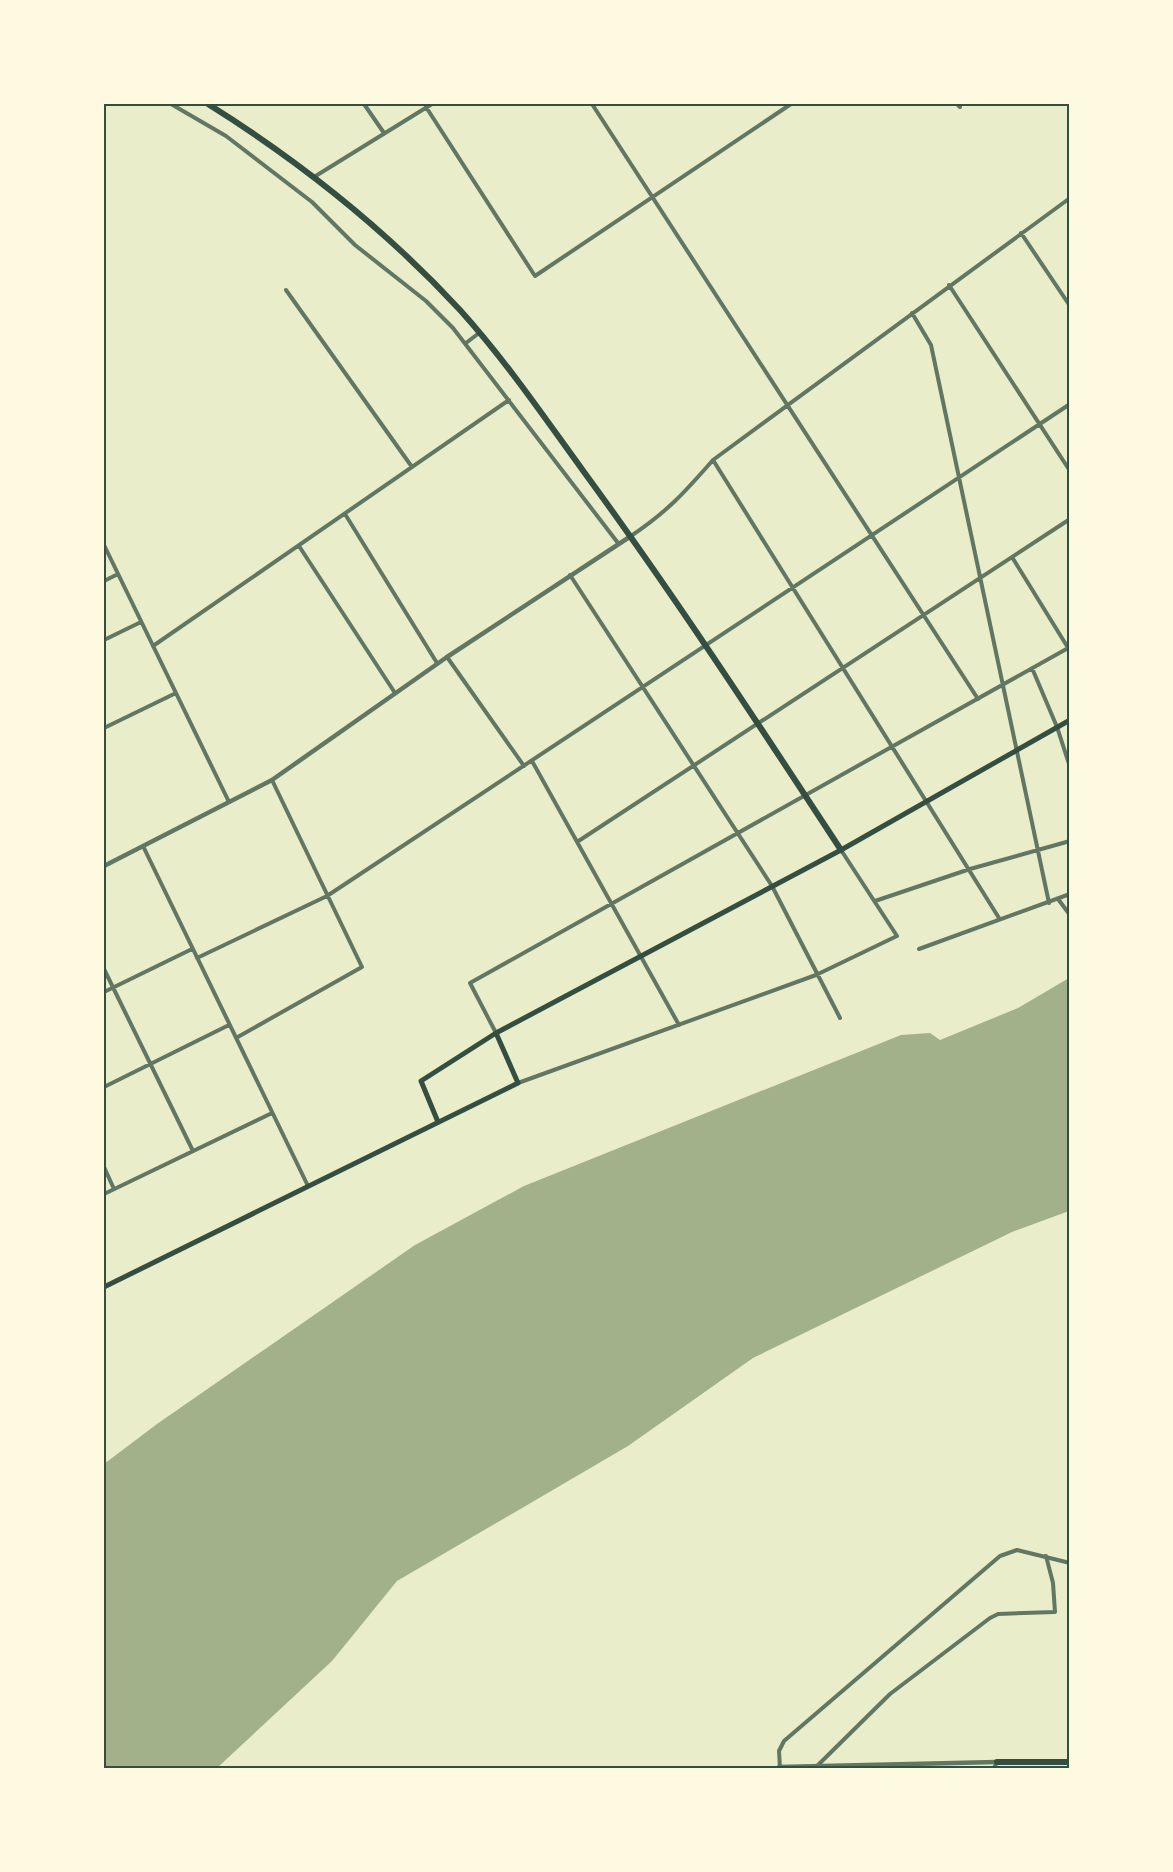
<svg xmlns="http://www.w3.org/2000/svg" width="1173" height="1872" viewBox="0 0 1173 1872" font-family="'Asap Condensed',sans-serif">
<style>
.water{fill:#a3b18a}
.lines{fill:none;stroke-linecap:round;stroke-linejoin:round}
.minor{stroke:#617663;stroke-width:4}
.tertiary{stroke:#617663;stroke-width:4.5}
.secondary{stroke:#344e41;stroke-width:5}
.primary{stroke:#344e41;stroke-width:6}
.neatline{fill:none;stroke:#344e41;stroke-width:2}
</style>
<rect width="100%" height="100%" fill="#e9edc9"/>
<!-- water -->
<path class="water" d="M1069,978V1211L1012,1232L753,1358L628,1446L397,1581L332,1661L217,1768H104V1464L157,1424L415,1245L524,1186L901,1035L930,1033L940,1040L1018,1008Z"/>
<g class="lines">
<!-- minor -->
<path class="minor" d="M171,104L226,136L312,202L355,245L426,301L453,328L618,543
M364,104L384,133
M592,104L978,699
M957,104L960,107
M426,107L535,276L791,104
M314,177L432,104
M1021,233L1070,306
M949,285L1070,471
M286,290L412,467
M912,313L931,345L1049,903
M466,343L479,333
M713,460L999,918
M345,514L437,663
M631,536C668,511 684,493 713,460L1070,198
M104,545L229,802
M299,546L395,693
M1012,557L1070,651
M570,575L772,886L840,1018
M104,581L118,574
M104,640L141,622
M153,646L509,400
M447,657L524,766
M1032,668L1057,727L1070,767
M104,728L176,693
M532,761L679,1025
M577,842L1070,519
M143,846L308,1186
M1058,899L1070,915
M875,901L970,869L1070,841
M919,949L1070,894
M197,958L327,896L1070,404
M104,969L193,1151
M104,992L192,949
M496,1033L470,983L1070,647
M236,1038L362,967L272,780
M518,1083L816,975L897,936L841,850
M104,1087L229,1025
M104,1167L114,1189
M104,1194L272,1113
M817,1766L890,1694L990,1618L998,1614L1055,1612L1053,1583L1046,1556
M780,1768L779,1751L784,1741L1000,1556L1017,1550L1070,1563
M994,1768L997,1762"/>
<!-- tertiary -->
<path class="tertiary" d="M104,866L272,780L447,657L631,536
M779,1767L997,1762"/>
<!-- secondary -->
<path class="secondary" d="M438,1122L421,1081L496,1033
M104,1287L518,1083L496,1033L841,850L1070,720"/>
<!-- primary -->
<path class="primary" d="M208,104C299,161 387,231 460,310C506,361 544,417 584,472C674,595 757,722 841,850
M997,1762H1070"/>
</g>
<!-- border -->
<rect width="1173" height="1872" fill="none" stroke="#fefae0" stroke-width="210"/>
<rect x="105" y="105" width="963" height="1662" class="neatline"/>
</svg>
